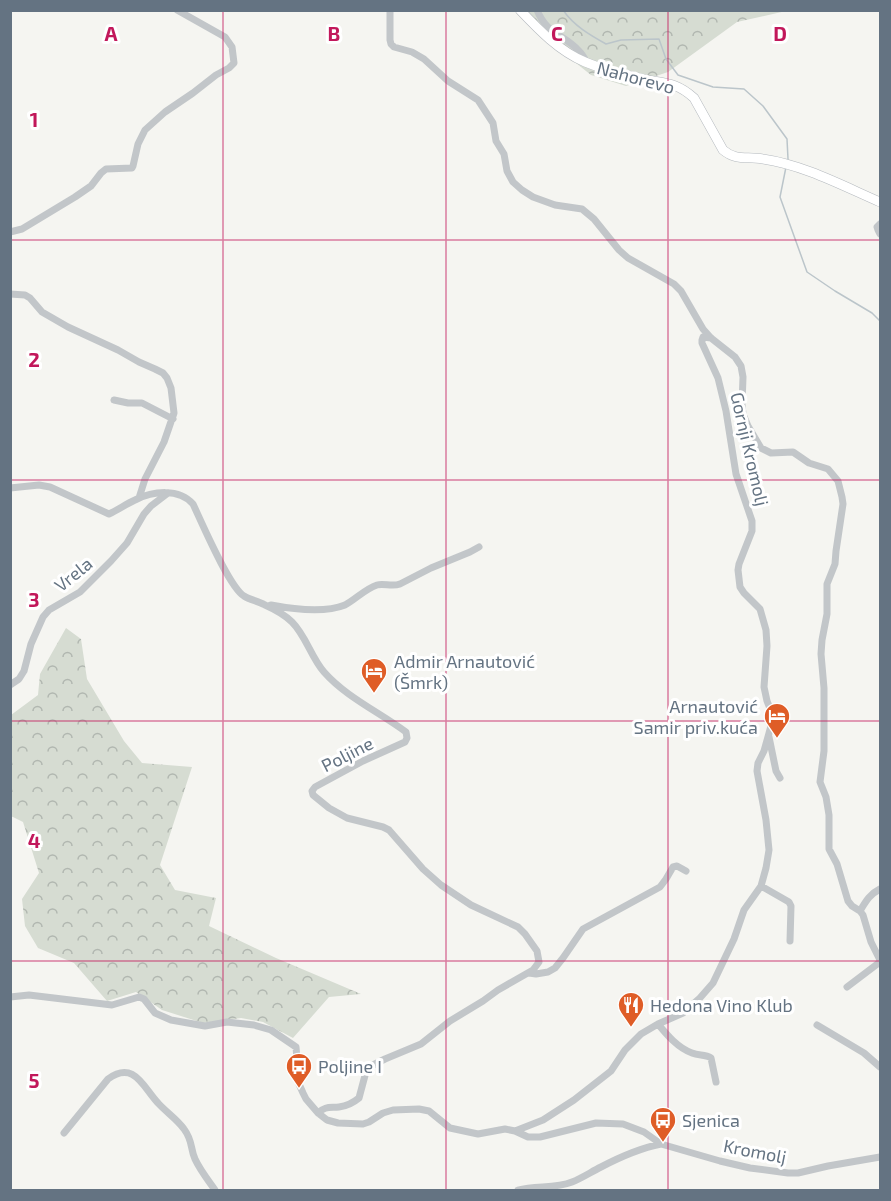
<svg xmlns="http://www.w3.org/2000/svg" width="891" height="1201" viewBox="0 0 891 1201" font-family="'Exo 2',sans-serif">
<style>
.forest{fill:url(#forest-crowns)}
.lines{fill:none;stroke-linecap:round;stroke-linejoin:round}
.stream{stroke:#bbc5ca;stroke-width:1.5}
.secondary-casing{stroke:#b4b9be;stroke-width:10}
.street{stroke:#c2c6c9;stroke-width:7}
.secondary{stroke:#fff;stroke-width:9}
.grid{fill:none;stroke:#c2185b;stroke-width:1.5;stroke-opacity:0.55}
.labels{text-anchor:middle;dominant-baseline:central;stroke-width:6;stroke-linejoin:round;paint-order:stroke}
.street-label{font-size:18px;fill:#647382;stroke:#fff}
.poi-label{font-size:18px;fill:#647382;stroke:#fff;text-anchor:start}
.grid-label{font-size:20px;text-anchor:middle;font-weight:bold;fill:#c2185b;stroke:#fff;stroke-width:6;stroke-linejoin:round;paint-order:stroke}
</style>
<defs>
<pattern id="forest-crowns" width="20" height="18" patternUnits="userSpaceOnUse" patternTransform="scale(1.5)"><rect width="20" height="18" fill="#d6dcd2"/><path d="M2 6a3 3 0 1 1 6 0M12 15a3 3 0 1 1 6 0" fill="none" stroke="#b1b7b0"/></pattern>
</defs>
<rect width="100%" height="100%" fill="#f5f5f1"/>
<!-- forest -->
<path class="forest" d="M525,11H786L737,22L668,72L626,86L591,75L528,25Z
M66,628L81,639L87,679L124,741L142,763L192,767L160,865L175,890L216,898L209,926L276,958L361,994L329,997L293,1038L263,1022L241,1018L203,1023L162,1010L136,992L107,1001L74,963L38,948L25,926L22,899L39,873L23,822L11,816V715L38,695L40,674Z"/>
<g class="lines">
<!-- stream -->
<path class="stream" d="M563,10C574,26 590,35 606,44L621,40L659,39L666,59L678,75L713,87L744,89L763,106L787,139L788,159
M786,167L780,197L807,272L835,291L872,313L880,321"/>
<!-- secondary casing -->
<g class="secondary-casing">
<path id="secondary" d="M520,10C539,30 559,51 585,62C602,69 621,74 639,78C662,84 674,80 694,98L723,150C736,161 747,156 763,159C804,165 843,186 880,202"/>
</g>
<!-- street -->
<path class="street" d="M390,10V40L391,44L394,47L412,52L424,59L448,81L478,100L493,123L496,141L504,154L507,171L513,182L522,190L533,197L555,205L582,209L594,219L619,250L628,258L674,284L681,291L703,329L711,338L735,357L741,366L743,377L742,405L743,414L748,426L761,448L771,453L793,452L809,463L828,469L838,481L842,497L843,504L836,551L835,564L827,584V614L822,640L821,654L824,688V751L820,782L826,797L829,815V849L837,864L848,901L852,906L860,911L863,915L871,942L880,960
M537,10C547,35 564,34 579,51C582,54 585,59 587,63
M880,224L877,227L878,230L880,234
M10,232L22,229L75,197L91,186L101,173L106,169L132,168L133,166L138,144L145,130L165,112L193,93L216,75L229,68L234,63L232,47L225,37L177,10
M10,294L25,295L30,298L42,312L68,327L118,350L139,362L155,369L163,373L167,378L171,388L174,413L164,442L145,479L139,498
M114,400L128,403H142L173,419
M10,488L39,485L50,487L109,514C118,510 126,504 135,500C153,491 179,488 193,504C202,523 229,587 244,596C250,600 258,601 265,605C274,609 285,615 292,622C306,636 311,657 324,672C346,697 379,712 406,732L407,738L405,742L363,761L315,787L312,791L313,795L329,808L347,818L383,827L389,830L423,869L441,885L471,905L518,927L525,934L537,951L539,962L533,970L498,990L483,1001L450,1021L421,1044L385,1059L367,1068L359,1098C353,1103 347,1106 339,1107C330,1108 325,1106 318,1113
M271,605C292,609 325,613 345,605C356,599 365,589 377,585C384,583 392,587 400,584L431,568L470,552L479,547
M10,685L19,679L24,671L31,644L43,617L49,610L80,592L111,561L127,543L144,514L151,506L168,493
M769,737L776,771L780,778
M761,886L789,902L791,906L790,941
M860,911C866,901 870,894 880,889
M529,973L536,974L548,972L555,968L563,958L583,929L660,887L666,879L673,867L677,866L686,871
M847,987L880,962
M10,997L29,995L112,1005L139,997L144,999L155,1013L171,1020L205,1026L227,1022L254,1025L271,1030L296,1047L299,1084L303,1093L306,1099L318,1113L327,1120L338,1123L363,1124L369,1122L383,1113L393,1110L419,1109L429,1111L450,1128L478,1134L505,1129L515,1131L528,1137H540L596,1123L623,1124L644,1132L661,1144L720,1161L750,1168L788,1173H798L828,1166L880,1157
M658,1024C667,1035 678,1048 692,1053C699,1056 705,1054 711,1058L716,1082
M817,1025L864,1053L880,1067
M515,1131L543,1120L574,1100L611,1071L625,1050L641,1034L658,1024L683,1013L699,999L713,983L734,939L744,910L761,886L766,868L769,850L766,820L757,771L758,763L764,751L771,726V711L767,701L764,687L767,646L766,630L760,609L744,593L740,587L738,570L739,564L752,531V521L736,474L726,411L718,378L702,343V340L703,337L711,338
M64,1133L108,1079C134,1060 143,1087 158,1103C166,1112 177,1119 184,1129C193,1141 190,1148 195,1159C200,1170 208,1180 215,1190
M518,1190C536,1185 555,1189 572,1182C582,1178 591,1172 601,1167C620,1157 641,1148 661,1144"/>
<!-- secondary -->
<use href="#secondary" class="secondary"/>
</g>
<!-- grid -->
<path class="grid" d="M223,10V1190M446,10V1190M668,10V1190M10,240H880M10,480H880M10,721H880M10,961H880"/>
<!-- icons -->
<defs>
<g id="hotel-pin" transform="scale(1.35)"><path d="M0 17L-7.5 6A9.5 9.5 0 1 1 7.5 6Z" fill="#df5d27" stroke="#fff"/><path d="M-6-4.5h1.5V1H6V5H4.5V3h-9V5H-6ZM-4 0a1.8 1.8 0 1 1 3.6 0ZM.5 0V-2.5h3Q6-2.5 6 0Z" fill="#fff"/></g>
<g id="restaurant-pin" transform="scale(1.35)"><path d="M0 17L-7.5 6A9.5 9.5 0 1 1 7.5 6Z" fill="#df5d27" stroke="#fff"/><path d="M-5-6h1v4h1v-4h1v4h1v-4h1v5L-1.5 .5V6h-2V.5L-5-1ZM5-6V6H3V1.5H1.5Q1.5-4 5-6Z" fill="#fff"/></g>
<g id="bus-pin" transform="scale(1.35)"><path d="M0 17L-7.5 6A9.5 9.5 0 1 1 7.5 6Z" fill="#df5d27" stroke="#fff"/><path d="M-5-6H5V4H4V6H2V4H-2V6H-4V4H-5ZM-3.5-4V0h7V-4ZM-3.5 1.2v1.5H-2V1.2ZM2 1.2v1.5H3.5V1.2Z" fill="#fff"/></g>
</defs>
<g fill-rule="evenodd">
<use href="#hotel-pin" x="374" y="671"/>
<use href="#hotel-pin" x="777" y="716"/>
<use href="#restaurant-pin" x="631" y="1005"/>
<use href="#bus-pin" x="299" y="1066"/>
<use href="#bus-pin" x="663" y="1120"/>
</g>
<g class="labels">
<!-- street labels -->
<g class="street-label">
<text transform="translate(636 77) rotate(15)">Nahorevo</text>
<text transform="translate(750 449) rotate(77)">Gornji Kromolj</text>
<text transform="translate(73 574) rotate(-39)">Vrela</text>
<text transform="translate(347 754) rotate(-27)">Poljine</text>
<text transform="translate(755 1151) rotate(11)">Kromolj</text>
</g>
<!-- poi labels -->
<g class="poi-label">
<text x="394" y="661">Admir Arnautović<tspan x="394" dy="21">(Šmrk)</tspan></text>
<text x="758" y="706" text-anchor="end">Arnautović<tspan x="758" dy="21">Samir priv.kuća</tspan></text>
<text x="650" y="1005">Hedona Vino Klub</text>
<text x="318" y="1066">Poljine I</text>
<text x="682" y="1120">Sjenica</text>
</g>
</g>
<g class="grid-label">
<text x="111" y="41">A</text>
<text x="334" y="41">B</text>
<text x="557" y="41">C</text>
<text x="780" y="41">D</text>
<text x="34" y="127">1</text>
<text x="34" y="367">2</text>
<text x="34" y="607">3</text>
<text x="34" y="848">4</text>
<text x="34" y="1088">5</text>
</g>
<!-- border -->
<rect width="891" height="1201" fill="none" stroke="#647382" stroke-width="24"/>
</svg>
